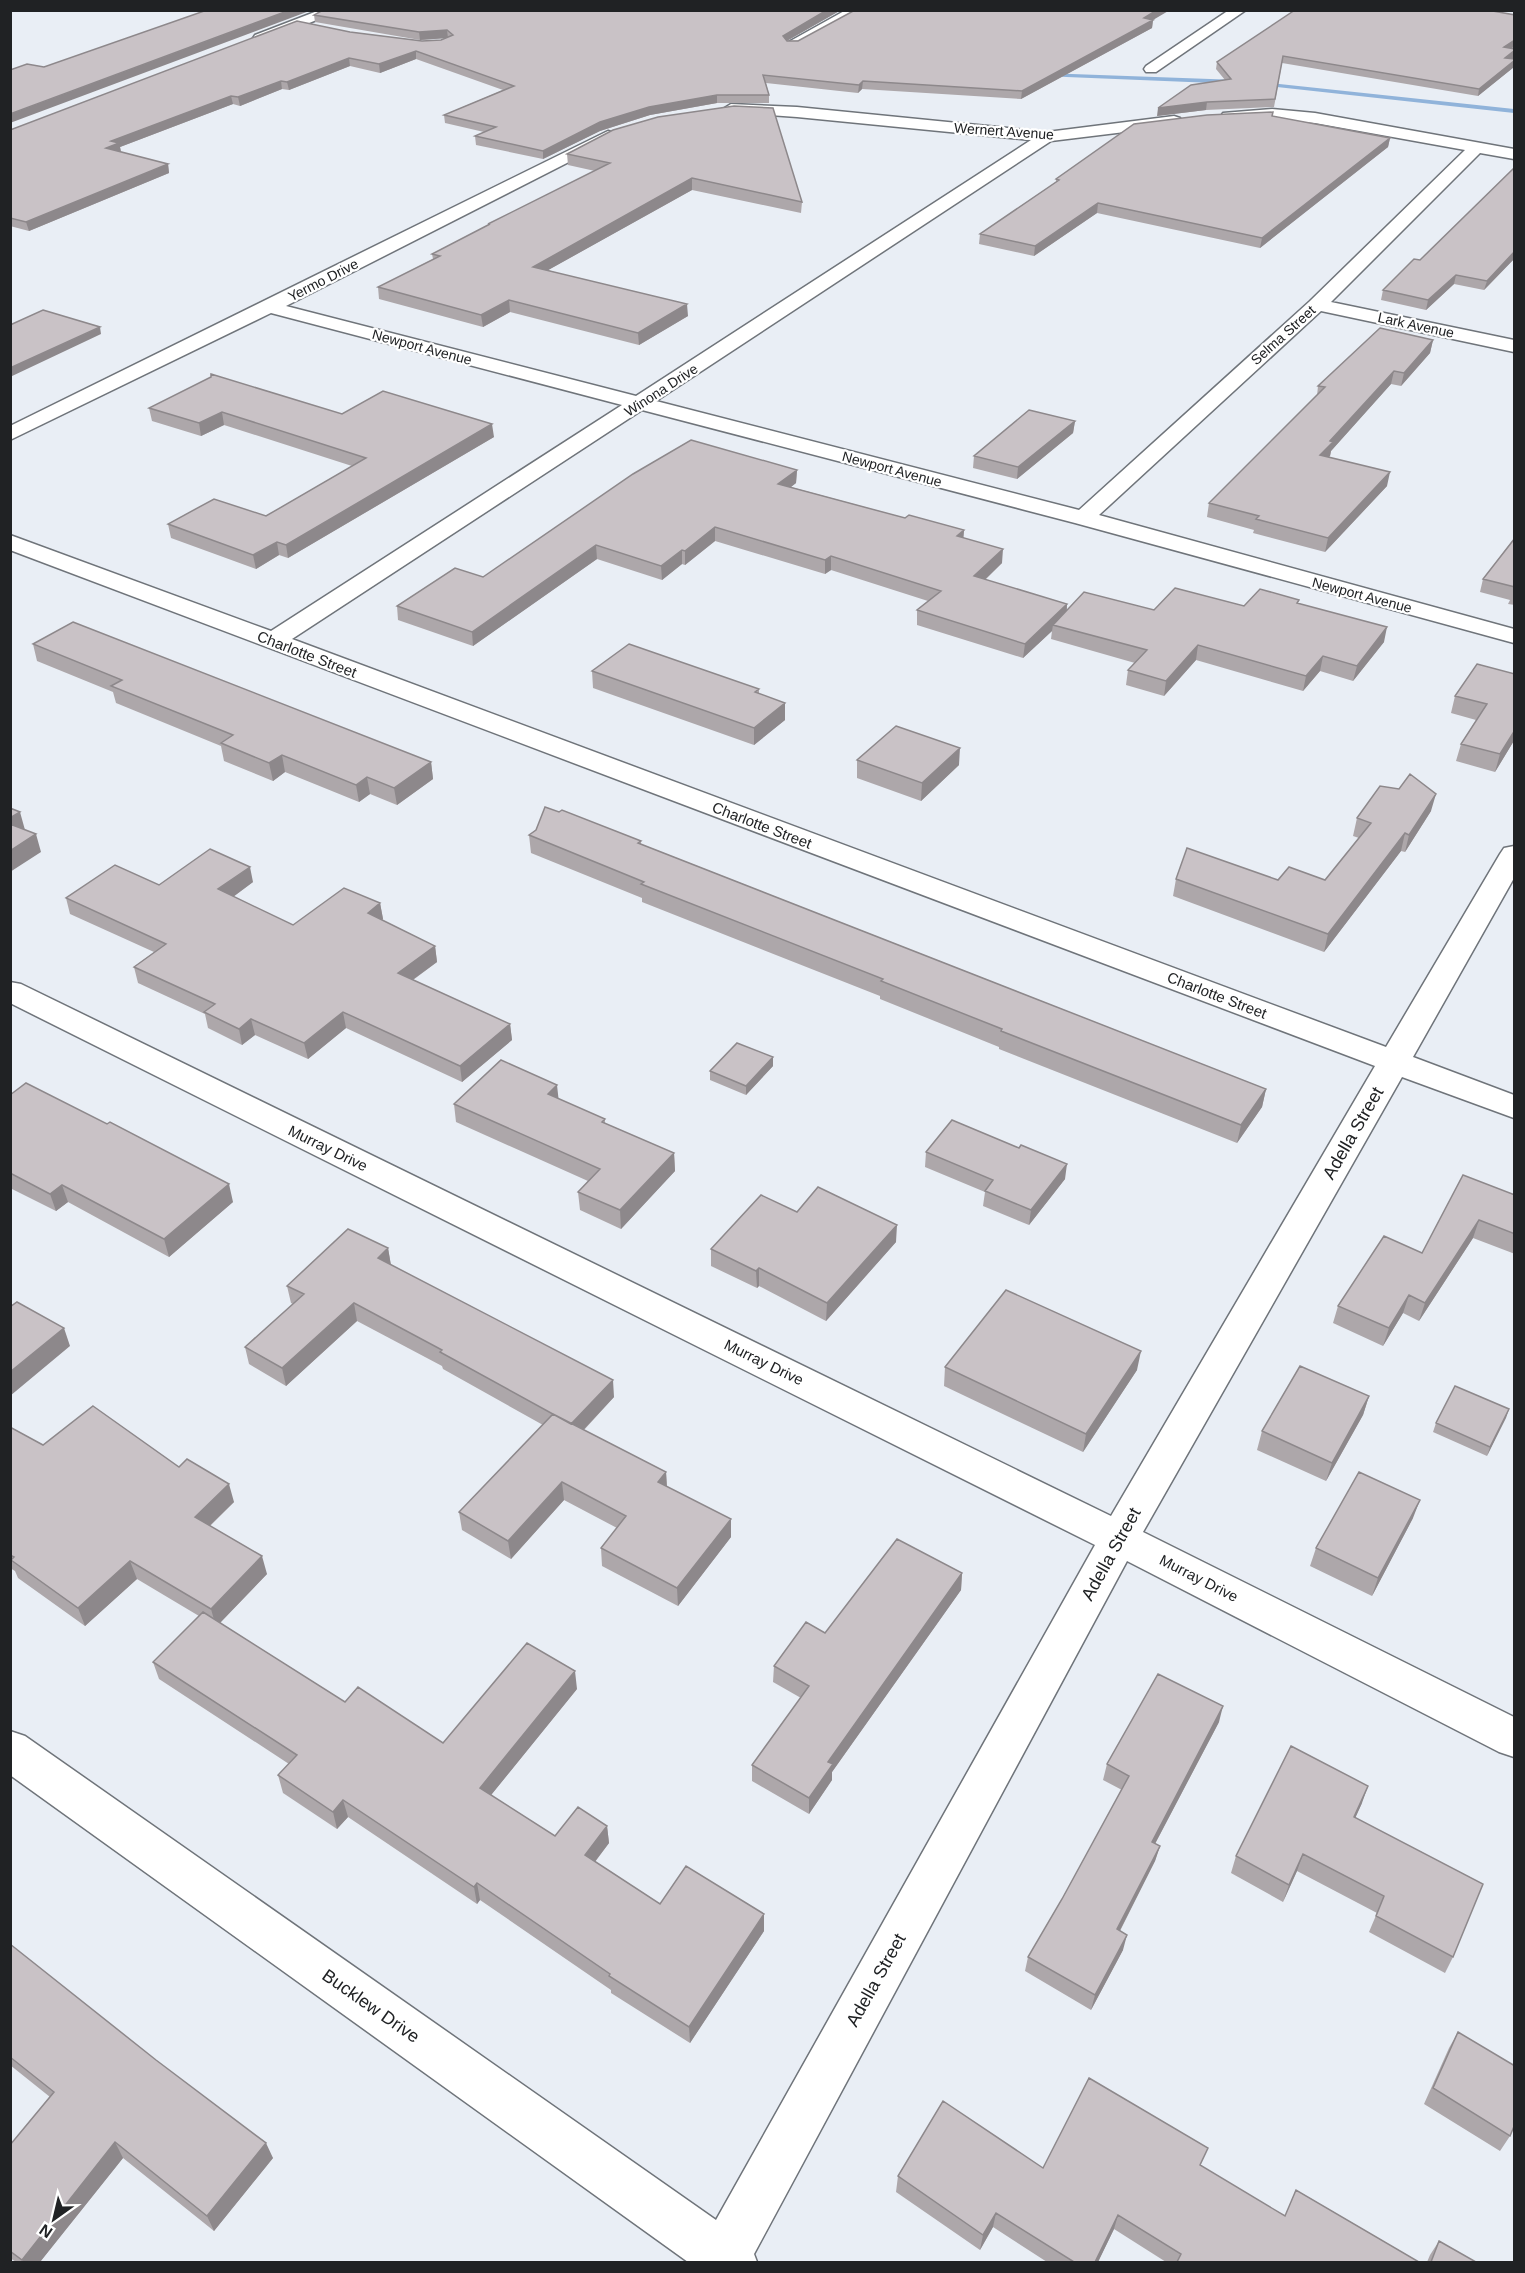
<svg xmlns="http://www.w3.org/2000/svg" width="1525" height="2273" viewBox="0 0 1525 2273" font-family="Arial,sans-serif">
<style>
.lines{fill:none;stroke-linecap:round;stroke-linejoin:round}
.stream{fill:#90b3da;fill-rule:evenodd}
.minor-casing{stroke:#6f747a;stroke-width:3}
.minor{fill:#fff;fill-rule:evenodd}
.wall{fill:#ada7aa}
.shaded-wall{fill:#8d888b}
.building{fill:#c9c2c6;stroke:#8d888b;stroke-width:1.5}
.labels{text-anchor:middle;dominant-baseline:central;stroke-width:4.5;stroke-linejoin:round;paint-order:stroke}
.far-street-label{font-size:14px;fill:#202224;stroke:#fff}
.street-label{font-size:15px;fill:#202224;stroke:#fff}
.near-street-label{font-size:18px;fill:#202224;stroke:#fff}
</style>
<rect width="100%" height="100%" fill="#e9eef5"/>
<g class="lines">
<!-- stream -->
<path class="stream" d="M1044,73L1238,80L1241,82L1238,84L1042,76Z
M1260,82L1514,109V113L1258,85Z"/>
<!-- minor casing -->
<g class="minor-casing">
<path id="minor" d="M320,10H341L265,41L260,42L253,38L255,35Z
M846,10H865L797,47H787L785,44Z
M1229,10H1246L1156,72H1146L1144,69L1146,66Z
M731,104L797,107L1047,132L1174,116L1180,118L1182,121L1174,126L1051,141L656,401L1079,510L1310,301L1465,150L1315,123L1272,119L1229,121L1223,119L1221,116L1223,113L1272,109L1315,113L1514,149V159L1480,153L1331,302L1514,340V352L1321,311L1099,515L1514,629V643L1075,523L642,410L292,639L1386,1047L1500,854L1504,848L1514,846V878L1413,1057L1514,1095V1118L1402,1077L1143,1532L1514,1717V1757L1499,1752L1127,1561L754,2254L757,2262H688L10,1775V1731L25,1736L716,2220L1095,1545L10,1003V982L21,984L1111,1516L1375,1066L10,550V535L271,631L622,405L271,313L10,440V426L608,131L614,133L616,136L614,139L286,306L636,396L1031,140L797,117L726,112L723,109Z"/>
</g>
<!-- minor -->
<use href="#minor" class="minor"/>
</g>
<!-- wall -->
<path class="wall" d="M323,10H841L787,41L1153,20L1152,28L1021,99L862,89L858,93L766,83L769,95V103H717L650,115L600,131L543,159L476,145L475,136L484,132L445,123L444,115L503,90L416,59L380,73L350,66L289,90L282,89L240,106L233,104L120,147L121,152L168,164L169,173L29,231L10,226V130L350,32L422,41L441,40L446,38L420,40L315,22L314,15Z
M1515,15V46L1511,48L1514,57L1512,59H1515L1514,67L1478,96L1282,63L1274,107L1206,110L1157,116L1225,80L1216,69L1217,62Z
M1272,116L1390,138L1388,147L1260,248L1097,213L1034,256L979,244L980,234L1056,182V179Z
M613,130L802,202L801,213L692,190L548,270L688,316L639,345L510,312L483,327L379,299L378,287L433,259L432,254L488,225V224L595,171L568,165L567,154Z
M1515,167V258L1484,290L1454,284L1426,310L1381,300L1383,290L1420,260Z
M1433,340L1430,353L1401,386L1391,384L1331,451L1330,456L1328,457L1387,486L1325,552L1253,533L1254,530L1207,517L1209,503L1317,396L1318,386Z
M149,408L342,414L494,437L288,558L279,555L256,569L171,538L168,524L266,516L352,466L224,425L201,436L152,421Z
M1075,421L1073,433L1017,479L973,468L974,456Z
M797,470L796,483L791,487L905,518L964,530L963,538L1002,563L985,580L1067,604V610H1154L1244,606L1299,600L1298,603L1384,642L1353,681L1320,671L1303,691L1196,660L1164,696L1126,685L1128,670L1135,663L1051,639L1052,631L1023,658L917,625V610L928,601L831,570L825,574L715,541L685,565L682,564L662,580L597,559L473,646L398,620L397,606L483,577Z
M1515,537V605L1508,604L1510,600L1480,592L1483,579Z
M33,644L431,762L433,779L397,805L370,794L359,802L285,772L273,781L224,761L221,746L116,703L113,692L37,661Z
M592,671L759,689V694L785,703V720L754,745L593,688Z
M1515,674V739L1495,772L1456,761L1461,744L1476,720L1451,713L1455,696Z
M857,760L959,765L921,801L857,778Z
M1431,811L1405,852L1401,851L1324,952L1173,896L1176,879L1325,880L1359,838L1353,836L1357,818Z
M559,812L641,841V844L1266,1089L1262,1107L1237,1143L999,1049V1047L880,999V996L642,902V898L531,853L529,835Z
M253,882L233,897L293,925L380,903L383,919L382,920L435,946L437,962L413,980L510,1024L512,1040L462,1082L346,1028L308,1059L255,1035L242,1045L208,1028L205,1014L138,983L134,967L154,952L70,914L66,898L159,885Z
M773,1057V1066L746,1095L710,1080V1071Z
M10,1095L233,1202L169,1257L68,1202L56,1211L10,1188Z
M558,1099L605,1119V1124L674,1153L675,1171L621,1229L580,1210L578,1192L588,1181L456,1122L454,1104Z
M926,1152L1065,1179L1029,1225L983,1206L985,1192L925,1167Z
M1515,1195V1254L1473,1238L1419,1321L1403,1313L1383,1346L1333,1323L1338,1306Z
M797,1212L896,1242L826,1321L759,1286L757,1288L711,1266V1249Z
M388,1248L391,1265L614,1397L584,1430L666,1472L667,1486L731,1537L678,1606L602,1566L601,1548L617,1528L564,1500L511,1559L462,1530L459,1512L543,1425L443,1369L442,1366L357,1321L286,1386L249,1364L245,1347L293,1304L291,1303L287,1286Z
M945,1367L1137,1370L1083,1452L944,1386Z
M1369,1396L1363,1415L1326,1481L1257,1450L1262,1431Z
M1509,1409L1487,1456L1433,1432L1436,1423Z
M10,1427L43,1445L179,1467L234,1502L210,1526L267,1574L220,1623L345,1702L443,1743L577,1689L491,1795L555,1836L607,1826L609,1843L595,1862L660,1904L764,1931L690,2043L611,1993V1990L480,1900L477,1904L348,1817L337,1829L283,1793L278,1775L289,1764L159,1679L153,1662L199,1616L137,1579L85,1626L18,1578L15,1571L10,1568Z
M1413,1518L1372,1596L1310,1566L1316,1548Z
M962,1573L961,1590L832,1772V1780L809,1814L752,1781V1765L801,1698L773,1682L774,1666L825,1633Z
M1219,1722L1155,1844L1160,1846L1155,1861L1120,1931L1123,1950L1091,2010L1025,1971L1028,1957L1062,1899L1122,1790L1103,1780L1107,1764Z
M1362,1803L1355,1818L1453,1957L1445,1973L1369,1932L1377,1913L1297,1871L1283,1902L1231,1873L1236,1856Z
M10,1944L273,2158L214,2231L123,2158L40,2262H16L10,2258V2145L50,2097L10,2065Z
M1458,2032L1510,2136L1500,2151L1424,2104L1449,2048Z
M1201,2166L1285,2216L1296,2190L1419,2262H1166L1114,2229L1098,2262H1047L993,2227L980,2250L896,2192L898,2176L1043,2168Z
M1439,2241L1476,2262H1427L1430,2255Z"/>
<!-- shaded-wall -->
<path class="shaded-wall" d="M290,10H312L10,123V114Z
M827,10H841L783,43V36Z
M1157,10H1170L1153,20L1152,28L1021,99L1022,91Z
M447,30L448,38L420,40L419,32Z
M1515,40V46L1502,55L1504,47Z
M1515,50L1514,57L1504,65L1505,58Z
M416,51V59L380,73L379,64Z
M349,58L350,66L289,90L287,82Z
M1515,60L1514,67L1478,96L1479,89Z
M281,81L282,89L240,106L238,97Z
M863,81L862,89L858,93L859,85Z
M717,95V103L650,115L600,131L543,159V151L600,122L649,107Z
M231,96L233,104L120,147L121,152L106,148L111,141Z
M1207,102L1206,110L1157,116L1158,108Z
M1390,138L1388,147L1260,248L1262,238Z
M168,164L169,173L29,231L26,222Z
M692,178V190L534,278L533,267Z
M1098,203L1097,213L1034,256L1035,246Z
M1515,251V258L1484,290L1487,281Z
M1456,275L1454,284L1426,310L1428,300Z
M509,300L510,312L483,327L481,315Z
M687,304L688,316L639,345L638,333Z
M100,327L101,334L10,377V368Z
M1433,340L1430,353L1401,386L1404,373Z
M1394,371L1391,384L1331,451L1330,456L1317,469L1320,455L1330,441Z
M222,412L224,425L201,436L199,423Z
M1075,421L1073,433L1017,479L1018,467Z
M492,424L494,437L288,558L286,545Z
M797,470L796,483L778,497V484Z
M1390,472L1387,486L1325,552L1328,538Z
M715,527V541L685,565V551Z
M964,530L963,544L957,536Z
M277,542L279,555L256,569L253,555Z
M596,545L597,559L473,646L472,632Z
M1003,549L1002,563L973,591L974,576Z
M682,550V564L662,580L661,566Z
M831,556V570L825,574V560Z
M1067,604L1066,618L1053,625L1052,631L1023,658L1025,644Z
M1387,627L1384,642L1353,681L1357,666Z
M1198,645L1196,660L1164,696L1166,681Z
M1323,656L1320,671L1303,691L1306,676Z
M785,703V720L754,745V728Z
M1515,730V739L1495,772L1500,754Z
M960,748L959,765L921,801L922,783Z
M282,755L285,772L273,781L269,763Z
M431,762L433,779L397,805L394,788Z
M367,777L370,794L359,802L356,785Z
M1436,794L1431,811L1405,852L1409,835Z
M20,812L25,830L10,838V818Z
M1405,833L1401,851L1324,952L1328,934Z
M36,834L41,852L10,872V851Z
M250,867L253,882L222,905L218,889Z
M380,903L383,919L371,928L368,913Z
M435,946L437,962L400,989L398,973Z
M343,1012L346,1028L308,1059L304,1043Z
M251,1019L255,1035L242,1045L239,1029Z
M510,1024L512,1040L462,1082L460,1066Z
M773,1057V1066L746,1095V1086Z
M557,1085L559,1103L548,1094Z
M1266,1089L1262,1107L1237,1143L1241,1125Z
M674,1153L675,1171L621,1229L620,1210Z
M1067,1164L1065,1179L1029,1225L1031,1210Z
M229,1184L233,1202L169,1257L164,1239Z
M62,1185L68,1202L56,1211L50,1194Z
M1479,1220L1473,1238L1419,1321L1425,1303Z
M897,1225L896,1242L826,1321L827,1303Z
M388,1248L391,1266L378,1258Z
M759,1268V1286L757,1288L756,1271Z
M1409,1295L1403,1313L1383,1346L1389,1328Z
M354,1303L357,1321L286,1386L282,1368Z
M64,1328L70,1346L10,1396V1372Z
M1141,1351L1137,1370L1083,1452L1086,1434Z
M613,1380L614,1397L573,1441L571,1424Z
M1369,1396L1363,1415L1326,1481L1332,1463Z
M1509,1409L1506,1418L1487,1456L1490,1447Z
M666,1472L667,1490L658,1482Z
M562,1482L564,1500L511,1559L508,1541Z
M229,1484L234,1502L200,1535L195,1517Z
M1420,1500L1413,1518L1372,1596L1378,1578Z
M731,1519V1537L678,1606L677,1588Z
M262,1556L267,1574L216,1627L211,1609Z
M130,1561L137,1579L85,1626L78,1608Z
M962,1573L961,1590L832,1772V1780L809,1814V1798L828,1762Z
M575,1671L577,1689L483,1805L480,1788Z
M1223,1706L1219,1722L1148,1857L1152,1842Z
M1368,1786L1362,1803L1348,1834L1354,1817Z
M343,1800L348,1817L337,1829L333,1812Z
M607,1826L609,1843L587,1872L585,1855Z
M1160,1846L1155,1861L1113,1944L1117,1929Z
M1303,1854L1297,1871L1283,1902L1289,1885Z
M477,1883L480,1900L477,1904L474,1887Z
M764,1914V1931L690,2043L689,2027Z
M1127,1935L1123,1950L1091,2010L1095,1995Z
M115,2142L123,2158L40,2262H24L22,2260Z
M266,2143L273,2158L214,2231L207,2216Z
M996,2213L993,2227L980,2250L983,2235Z
M1118,2215L1114,2229L1098,2262H1095Z"/>
<!-- building -->
<path class="building" d="M207,10H290L10,114V70L27,64L44,67Z
M323,10H827L783,36L787,41H798L855,10H1157L1144,18L1153,20L1022,91L863,81L859,85L763,75L769,95H717L649,107L600,122L543,151L475,136L496,127L444,115L514,86L416,51L379,64L349,58L287,82L281,81L238,97L231,96L111,141L119,143L106,148L168,164L26,222L10,218V130L297,21L350,32L422,41L441,40L453,35L447,30L419,32L314,15Z
M1295,10H1487L1515,15V40L1504,47L1515,49V50L1505,58L1515,59V60L1479,89L1283,56L1275,99L1207,102L1158,108L1191,85L1231,79L1217,62Z
M734,106L773,108L802,202L692,178L533,267L687,304L638,333L509,300L481,315L378,287L440,256L432,254L490,224H488L610,163L567,154L613,130L658,117Z
M1273,112L1272,116L1390,138L1262,238L1098,203L1035,246L980,234L1059,180L1056,179L1134,124L1207,115Z
M1515,167V251L1487,281L1456,275L1428,300L1383,290L1414,259L1420,260Z
M43,310L100,327L10,368V325Z
M1380,328L1433,340L1404,373L1394,371L1330,441L1333,442L1320,455L1390,472L1328,538L1256,519L1259,516L1209,503L1325,387L1318,386Z
M211,374L342,414L383,391L492,424L286,545L277,542L253,555L168,524L214,499L266,516L366,458L222,412L199,423L149,408L211,377Z
M1029,410L1075,421L1018,467L974,456Z
M691,440L797,470L778,484L905,518L909,515L964,530L957,536L1003,549L974,576L1067,604L1025,644L917,610L941,591L831,556L825,560L715,527L685,551L682,550L661,566L596,545L472,632L397,606L455,568L483,577L633,474Z
M1515,538V587L1483,579Z
M1175,588L1244,606L1260,589L1299,600L1297,603L1387,627L1357,666L1323,656L1306,676L1198,645L1166,681L1128,670L1147,650L1053,625L1084,592L1154,610Z
M73,622L431,762L394,788L367,777L356,785L282,755L269,763L221,743L233,735L111,686L122,680L33,644Z
M629,644L759,689L755,692L785,703L754,728L592,671Z
M1477,664L1515,674V730L1500,754L1461,744L1487,704L1455,696Z
M896,726L960,748L922,783L857,760Z
M1410,774L1436,794L1409,835L1405,833L1328,934L1176,879L1187,848L1278,880L1289,867L1325,880L1371,823L1357,818L1380,786L1399,789Z
M545,807L559,812L562,810L641,841L638,843L1266,1089L1241,1125L1001,1031L1002,1029L881,981L883,979L641,884L644,882L529,835L536,830Z
M10,808L20,812L10,818Z
M10,824L36,834L10,851Z
M210,849L250,867L218,889L293,925L344,888L380,903L368,913L435,946L398,973L510,1024L460,1066L343,1012L304,1043L251,1019L239,1029L204,1012L215,1004L134,967L166,944L66,898L115,865L159,885Z
M737,1043L773,1057L746,1086L710,1071Z
M501,1060L557,1085L548,1094L605,1119L602,1122L674,1153L620,1210L578,1192L600,1169L454,1104Z
M26,1083L107,1124L110,1122L229,1184L164,1239L62,1185L50,1194L10,1173V1095Z
M952,1120L1019,1148L1021,1145L1067,1164L1031,1210L985,1191L993,1180L926,1152Z
M1463,1175L1515,1195V1234L1479,1220L1425,1303L1409,1295L1389,1328L1338,1306L1384,1236L1422,1253Z
M818,1187L897,1225L827,1303L759,1268L756,1271L711,1249L761,1195L797,1212Z
M348,1229L388,1248L378,1258L613,1380L571,1424L440,1352L442,1350L354,1303L282,1368L245,1347L304,1294L287,1286Z
M1006,1290L1141,1351L1086,1434L945,1367Z
M17,1302L64,1328L10,1372V1307Z
M1300,1366L1369,1396L1332,1463L1262,1431Z
M1455,1386L1509,1409L1490,1447L1436,1423Z
M93,1406L179,1467L187,1459L229,1484L195,1517L262,1556L211,1609L130,1561L78,1608L11,1560L14,1557L10,1555V1427L43,1445Z
M553,1414L666,1472L658,1482L731,1519L677,1588L601,1548L626,1516L562,1482L508,1541L459,1512Z
M1359,1472L1420,1500L1378,1578L1316,1548Z
M897,1539L962,1573L828,1762L833,1764L809,1798L752,1765L809,1686L774,1666L806,1622L825,1633Z
M203,1612L345,1702L358,1687L443,1743L527,1643L575,1671L480,1788L555,1836L578,1807L607,1826L585,1855L660,1904L686,1866L764,1914L689,2027L609,1976L610,1974L477,1883L474,1887L343,1800L333,1812L278,1775L297,1755L153,1662Z
M1158,1674L1223,1706L1152,1842L1160,1846L1117,1929L1127,1935L1095,1995L1028,1957L1062,1899L1129,1776L1107,1764Z
M1291,1746L1368,1786L1354,1817L1483,1884L1453,1957L1376,1916L1384,1896L1303,1854L1289,1885L1236,1856Z
M10,1944L156,2060L266,2143L207,2216L115,2142L22,2260L10,2251V2145L54,2092L10,2057Z
M1458,2032L1515,2066V2124L1510,2136L1433,2088Z
M1089,2078L1208,2148L1200,2165L1285,2216L1296,2190L1419,2262H1177L1181,2254L1118,2215L1095,2262H1074L996,2213L983,2235L898,2176L943,2101L1043,2168Z
M1439,2241L1476,2262H1431Z"/>
<g class="labels">
<!-- far-street labels -->
<g class="far-street-label">
<text transform="translate(1004 131) rotate(4)">Wernert Avenue</text>
<text transform="translate(323 280) rotate(-27)">Yermo Drive</text>
<text transform="translate(1416 325) rotate(12)">Lark Avenue</text>
<text transform="translate(1283 335) rotate(-42)">Selma Street</text>
<text transform="translate(422 347) rotate(15)">Newport Avenue</text>
<text transform="translate(661 390) rotate(-33)">Winona Drive</text>
<text transform="translate(892 469) rotate(15)">Newport Avenue</text>
<text transform="translate(1362 595) rotate(15)">Newport Avenue</text>
</g>
<!-- street labels -->
<g class="street-label">
<text transform="translate(307 654) rotate(21)">Charlotte Street</text>
<text transform="translate(762 825) rotate(21)">Charlotte Street</text>
<text transform="translate(1217 995) rotate(21)">Charlotte Street</text>
<text transform="translate(328 1148) rotate(26)">Murray Drive</text>
<text transform="translate(764 1362) rotate(26)">Murray Drive</text>
<text transform="translate(1199 1578) rotate(27)">Murray Drive</text>
</g>
<!-- near-street labels -->
<g class="near-street-label">
<text transform="translate(1353 1133) rotate(-60)">Adella Street</text>
<text transform="translate(1111 1554) rotate(-61)">Adella Street</text>
<text transform="translate(876 1980) rotate(-61)">Adella Street</text>
<text transform="translate(371 2006) rotate(35)">Bucklew Drive</text>
</g>
</g>
<!-- border -->
<rect width="1525" height="2273" fill="none" stroke="#202224" stroke-width="24"/>
<!-- north arrow -->
<g transform="translate(54 2219) rotate(214)" stroke="#ffffff" stroke-width="4.5" paint-order="stroke">
<path d="M0-4.5L10 22L0 15L-10 22Z" fill="#202224"/>
<text y="-9" font-size="16" font-weight="bold" text-anchor="middle" fill="#202224">N</text>
</g>
</svg>
